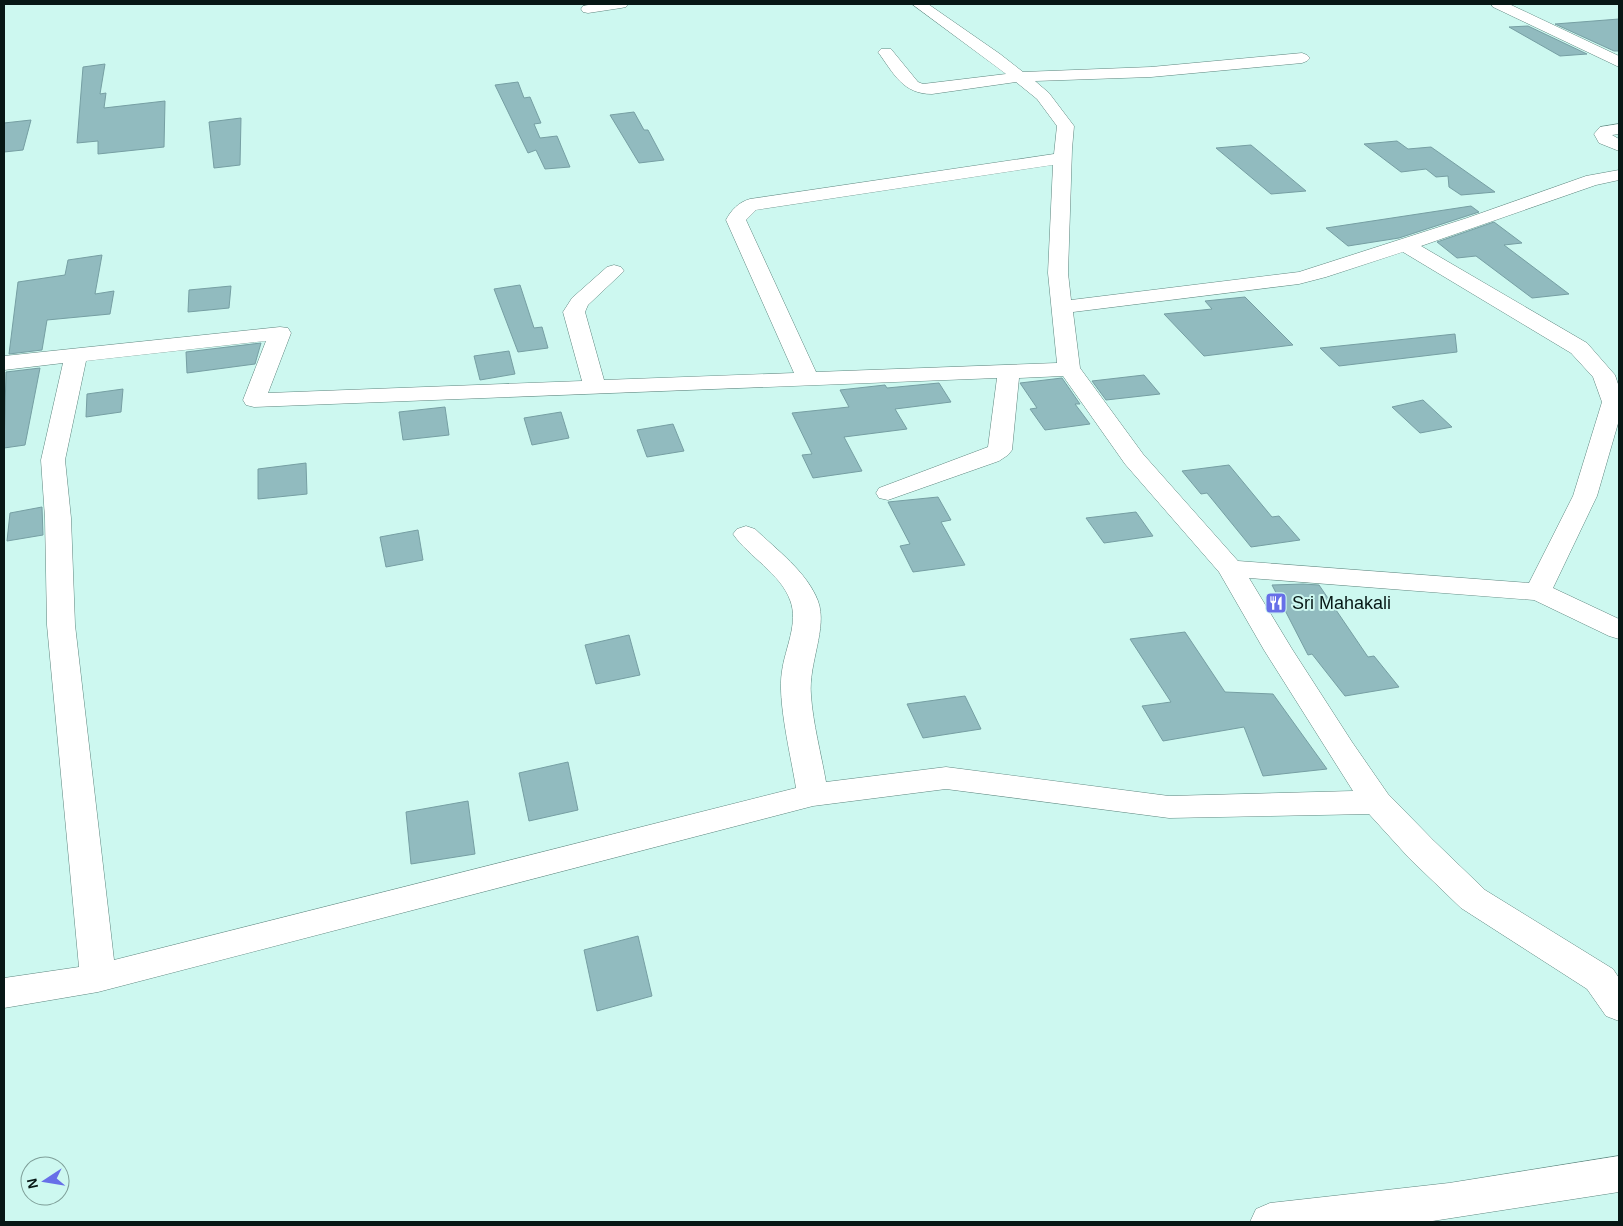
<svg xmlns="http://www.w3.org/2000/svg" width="1623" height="1226" viewBox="0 0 1623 1226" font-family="Arial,sans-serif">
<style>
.building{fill:#91bbbf;stroke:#769fa3}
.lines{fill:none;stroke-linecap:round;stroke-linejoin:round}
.minor-casing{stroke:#5e867f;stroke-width:1}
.minor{fill:#fff;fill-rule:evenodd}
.labels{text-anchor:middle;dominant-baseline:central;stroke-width:4;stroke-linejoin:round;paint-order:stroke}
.poi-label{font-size:18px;fill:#071715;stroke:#cdf8f0;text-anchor:start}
</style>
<rect width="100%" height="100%" fill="#cdf8f0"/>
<!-- building -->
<path class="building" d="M1619,19V51H1614L1555,24Z
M1528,26L1587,54L1560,56L1509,27Z
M105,64L100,94L106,93L104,108L165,101L164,147L98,154V141L77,143L83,67Z
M518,82L524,98L530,97L541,123L534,124L540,138L557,136L570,167L545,169L536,150L528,153L495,85Z
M634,112L644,130H648L664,160L639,163L610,115Z
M241,118L240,165L214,168L209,122Z
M31,120L23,150L4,152V123Z
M1397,141L1408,149L1431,147L1495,192L1461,195L1449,187L1448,176L1436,177L1426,169L1401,172L1364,144Z
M1251,145L1306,191L1271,194L1216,148Z
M1471,206L1479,212L1399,238L1348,246L1326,228Z
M1494,222L1522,243L1504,245L1569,294L1532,298L1476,256L1457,258L1437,242Z
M102,255L95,294L114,291L110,314L47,320L42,350L9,354L18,282L65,275L68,260Z
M520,285L534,328L542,327L548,348L518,352L494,289Z
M231,286L229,308L188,312L189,290Z
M1245,297L1293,345L1204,356L1164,314L1212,309L1205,301Z
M1455,334L1457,352L1339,366L1320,348Z
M261,343L255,364L187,373L186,352Z
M509,351L515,374L480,380L474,356Z
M40,368L25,445L4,448L6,372Z
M1144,375L1160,394L1106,400L1092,381Z
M1062,378L1080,404H1075L1090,424L1045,430L1030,409L1037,408L1020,383Z
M939,383L951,402L895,409L907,429L844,437L862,471L813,478L802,455L812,454L792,413L849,407L840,390L885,385L887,388Z
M123,389L121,412L86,417L87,394Z
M1423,400L1452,427L1420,433L1392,407Z
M445,407L449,435L403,440L399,412Z
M561,412L569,438L532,445L524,418Z
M673,424L684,451L647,457L637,430Z
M306,463L307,494L258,499V469Z
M1229,465L1272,517L1279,516L1300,540L1251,547L1207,493L1201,494L1182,471Z
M938,497L951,520L941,522L965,565L913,572L900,546L910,544L888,502Z
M42,507L43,535L7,541L10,513Z
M1136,512L1153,536L1104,543L1086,518Z
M418,530L423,560L386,567L380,537Z
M1303,584L1319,585L1368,657L1374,656L1399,687L1345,696L1312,654L1308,655L1272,585Z
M1185,632L1225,692L1273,694L1327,769L1263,776L1244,727L1163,741L1142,706L1171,702L1130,639Z
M629,635L640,675L596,684L585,645Z
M965,696L981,729L923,738L907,704Z
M568,762L578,810L529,821L519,773Z
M468,801L475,854L411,864L406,812Z
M638,936L652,996L597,1011L584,950Z"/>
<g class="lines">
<!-- minor casing -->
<g class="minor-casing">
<path id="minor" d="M594,4H628L626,7L621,8L588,13L583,12L581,9L583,6Z
M912,4H928L1000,54L1023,72L1151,67L1302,53L1307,55L1310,58L1307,61L1302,63L1151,77L1035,81L1049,93L1074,126L1072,149L1068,273L1071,300L1299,272L1467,218L1586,176L1619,170V180L1596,185L1421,246L1587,343L1615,375L1619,387V420L1597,496L1553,588L1619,619V639L1609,636L1534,600L1249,578L1292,649L1352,742L1388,794L1433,840L1485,890L1613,969L1619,978V1021L1606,1016L1587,989L1461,908L1409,858L1369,814L1169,818L946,789L813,806L98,992L4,1008V978L79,967L47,625L45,518L41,460L63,363L4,370V356L280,327L288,328L291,333L268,393L582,381L563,312L572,298L607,267L614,265L621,267L624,271L588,305L585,312L604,380L794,373L726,220C731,210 739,202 750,199L1054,154L1057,126L1037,99L1016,82L932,94C903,94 894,74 878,52L881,49H891L918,82L923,84L1006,74ZM1053,165L1048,273L1057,363L816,372L746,220L756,210ZM1403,252L1571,353L1593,377L1602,402L1573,496L1529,583L1238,561L1143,454L1080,368L1073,312L1299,284L1326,277ZM266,341L243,400L246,405L254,407L997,378L988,447L879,488L876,493L879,498L888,500L999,461L1008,455L1012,450L1019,378L1063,376L1125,464L1219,572L1264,650L1353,791L1169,796L946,767L826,782C821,753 813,724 811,695C808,664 828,628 818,601C807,572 777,550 755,529L746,526L737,529L733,534C749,557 780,573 790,600C799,623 785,648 782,671C777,701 791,756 796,788L114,960L75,625L71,518L65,460L86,361Z
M1491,4H1509L1619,56V67L1493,7Z
M1619,124V134L1612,135L1619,139V151L1599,143L1594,134L1600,127Z
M1619,1156V1192L1426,1222H1250L1256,1209L1270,1203L1449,1183Z"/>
</g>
<!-- minor -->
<use href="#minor" class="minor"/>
</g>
<!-- icons -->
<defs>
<g id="restaurant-square" transform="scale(1.125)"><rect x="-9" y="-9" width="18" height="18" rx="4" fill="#676fe8" stroke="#cdf8f0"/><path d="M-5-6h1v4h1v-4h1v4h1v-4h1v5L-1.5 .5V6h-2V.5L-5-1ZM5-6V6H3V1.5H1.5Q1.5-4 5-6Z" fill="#fff"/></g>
</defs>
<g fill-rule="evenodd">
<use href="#restaurant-square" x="1276" y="603"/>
</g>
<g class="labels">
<!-- poi labels -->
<g class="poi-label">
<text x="1292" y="603">Sri Mahakali</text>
</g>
</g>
<!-- border -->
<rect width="1623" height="1226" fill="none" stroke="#071715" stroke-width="10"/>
<!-- north arrow -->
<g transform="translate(45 1181) rotate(258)"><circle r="24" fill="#cdf8f0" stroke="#7e9e98"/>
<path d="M0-4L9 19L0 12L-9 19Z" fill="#676fe8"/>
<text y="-8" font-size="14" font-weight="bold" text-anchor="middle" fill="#071715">N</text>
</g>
</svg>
